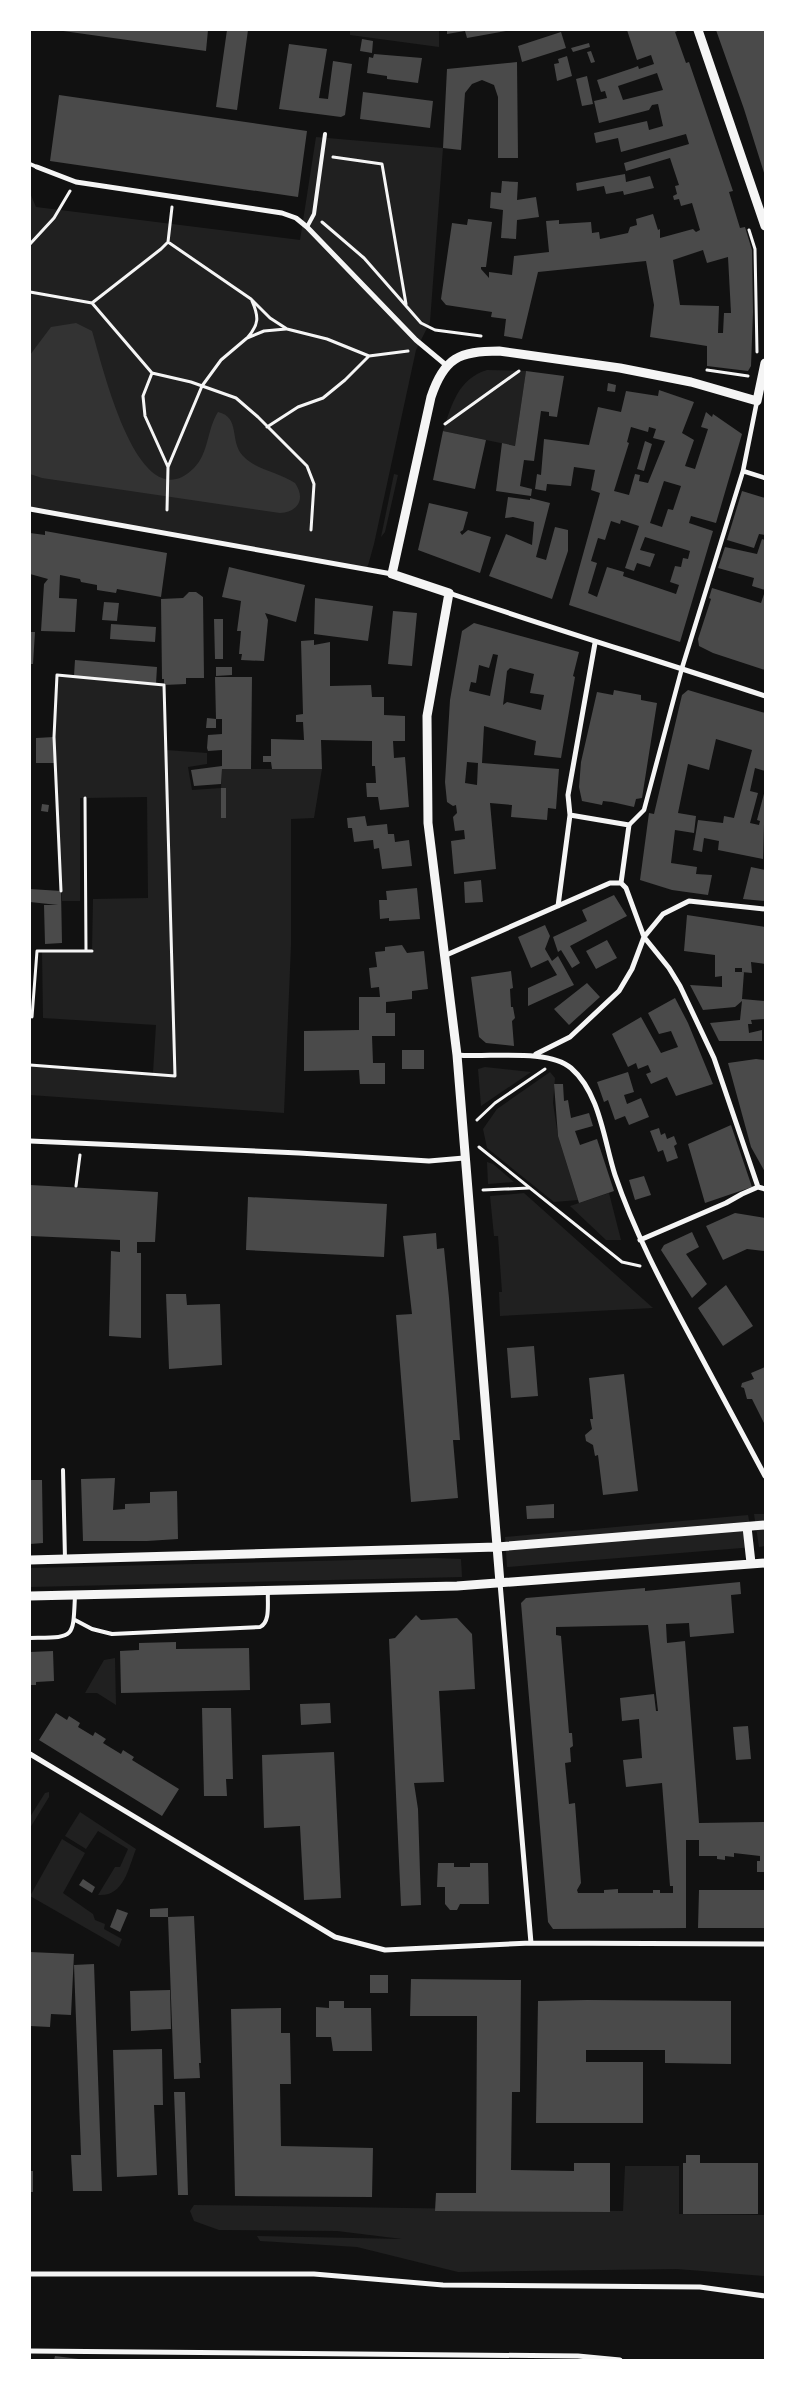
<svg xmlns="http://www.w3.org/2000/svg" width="795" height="2390" viewBox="0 0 795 2390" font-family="Ubuntu,sans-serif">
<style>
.green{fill:#202020}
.water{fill:#333}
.building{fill:#4a4a4a;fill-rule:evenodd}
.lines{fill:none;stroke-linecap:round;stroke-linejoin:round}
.path{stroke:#f5f5f5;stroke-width:3}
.service{stroke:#f5f5f5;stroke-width:4}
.pedestrian{stroke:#f5f5f5;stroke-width:4.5}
.minor{stroke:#f5f5f5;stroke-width:5}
.tertiary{stroke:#f5f5f5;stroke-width:9}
</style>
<rect width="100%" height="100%" fill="#111"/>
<!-- green -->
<path class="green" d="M350,30H439V47L350,35Z
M316,137L443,148L430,322L416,350L374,544L367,569L30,509V193L36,207L300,240Z
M487,370L526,371L515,446L443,431C452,404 458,379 487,370Z
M394,474L398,475L385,532L381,537Z
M57,675L164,685L166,750L207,753V764L188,767L192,790L221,788L222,769H322L314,818L291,819V945L284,1113L30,1095V1065L153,1073L156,1025L43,1018L42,951H92L93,899L148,898L147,797L85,798H80V901H62L54,737Z
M485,1067L531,1072L481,1106L478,1069Z
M550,1072L555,1078L553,1103L558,1136L578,1200L554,1202L487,1148L483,1129L497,1109Z
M487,1162L493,1164L514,1182L488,1184Z
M524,1193L653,1308L500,1316L499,1292H502L498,1236H494L490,1196Z
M609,1193L621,1240H606L570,1206Z
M754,1514H765V1546L759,1547Z
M748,1515L754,1547L507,1567L505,1537Z
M435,1558L461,1559L462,1577L30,1587V1568Z
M115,1658L116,1705L97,1693H85L104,1660Z
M49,1792V1797L30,1828V1817L45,1793Z
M80,1812L136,1849C128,1869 124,1897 98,1895L115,1867H120L128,1849L98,1831L86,1849L65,1836Z
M62,1839L85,1853L63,1893L93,1914L95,1920L105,1924L104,1929L122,1939L119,1947L30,1896Z
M625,2166H679V2214L765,2215V2276L677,2269L458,2272L357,2247L260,2241L257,2236L402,2239L337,2231L219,2230L194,2221L190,2211L194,2205L623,2211Z"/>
<!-- water -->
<path class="water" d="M76,323L92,331C102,363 138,524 194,468C209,453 207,429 218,412C241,417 229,441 243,456C256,470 279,472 295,483C306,499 298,512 280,513L42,478L30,474V355L51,327Z"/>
<!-- building -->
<path class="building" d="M56,30H208L206,51Z
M227,30H248L237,110L216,107Z
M447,30H505L506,31L467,38L465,31L447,34Z
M627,30H680L675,32L686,63L689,62L733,191L729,192L740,228L745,227L752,250L753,312L751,366L748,371L707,366V346L650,337L654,305L646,261L538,272L522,339L504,336L506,319L491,317L492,312L446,305L441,299L452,223L467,225L468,219L492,222L486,267H481V269L489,278V272L512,275L514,256L549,252L546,221L559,220V224L591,222L592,233L599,232L600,239L628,233L630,227L637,225L636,219L653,214L658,230L660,229V238L693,229L696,232L700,230L692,203L681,206L679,199L674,200L673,196L677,194L675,186L679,185L670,158L626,171L624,163L689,144L686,134L621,152L618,138L596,143L594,133L647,121L649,130L663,126L658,104L652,105L649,110L599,123L594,101L607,98L605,91L601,92L597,80L633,68L638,66L639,69L654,64L651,55L637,60ZM657,73L663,90L623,100L618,86ZM703,250L707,263L728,257L731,313H724L723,333H718L719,306L680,305L673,260Z
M716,30H765V176L744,109Z
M561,32L566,48L522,62L518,46Z
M362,39L373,41L372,53L360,51Z
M589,43L590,47L573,52L571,48Z
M289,44L327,49L319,98L328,99L333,61L352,64L345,115L341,117L279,109Z
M591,51L595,62L591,63L587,52Z
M374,54L422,58L418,83L387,79V76L367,73L369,57L373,58Z
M567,56L572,76L557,81L554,64L559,63L558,59Z
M517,62L518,158H498V97L494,85L482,80L472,84L465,93L461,150L443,148L447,69Z
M587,76L593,104L582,106L576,79Z
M363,92L433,101L430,128L360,119Z
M59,95L307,131L298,197L50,161Z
M625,174L626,182L650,176L654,188L624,195L623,191L606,194L604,186L577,191L576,183Z
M502,181L518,182L517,200L536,197L539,217L517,220L516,239L501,238L503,210L490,208L491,192L501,193Z
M526,371L564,376L557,417L549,416V412L541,411L534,461L524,460L520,486L532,489L531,496L496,491L502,443L515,446Z
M608,383L616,385L615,392L607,391Z
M659,390L694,402L682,433L694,440L685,466L695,469L708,429L701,427L706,412L712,417L713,414L742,434L716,523L691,516L689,523L713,531L680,642L569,605L600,493L591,490L595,470L574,467L571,486L547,484L546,491L535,489L537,474L541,475L544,439L589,445L598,407L621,412L626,391L658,396ZM631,427L648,432L649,427L656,429L653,438L665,441L648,483L639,481L640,475L635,474L629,495L614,491L629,443L627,442ZM664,481L681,486L673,510L668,509L662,527L650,523ZM621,520L639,526L625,568L634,571L637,563L650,567L655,554L640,550L645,537L690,551L688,559L683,558L681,567L675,566L670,582L679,585L676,594L623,576L624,572L607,567L597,597L588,593L597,563L591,561L598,538L605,540L611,521L620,524Z
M443,431L486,440L475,489L433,480Z
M645,441L652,444L644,471L637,469Z
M742,491L765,498V535L759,534L754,548L727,540Z
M508,497L530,500V498L550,503L536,557L546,560L555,527L568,530V551L552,599L489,576L506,534L532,545L534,522L513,517L505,518Z
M429,503L468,512L463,530L460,532L462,535L468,530L491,537L480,573L418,550Z
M45,531L167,553L161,597L117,589L116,593L97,590V585L81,582L80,579L60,575L59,598L77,599L75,632L41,631L44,584L48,579L30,574V533L45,535Z
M762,539L765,540V590L752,586L754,578L718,568L725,547L757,554Z
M229,567L305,585L296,622L265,613L268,620L264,661L241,660L242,654H239L241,631H237L241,601L222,597Z
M712,588L761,603L765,591V670L713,653L699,646L698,639L711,599L709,598Z
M189,592H196L203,597L204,678H186V684L164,685V679H162L161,599L183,598Z
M315,598L373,606L368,641L314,634Z
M104,602L119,603L117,621L102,620Z
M393,611L417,613L412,666L388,664Z
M214,619H223V659H215Z
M474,623L579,652L573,676L575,677L561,758L534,755L536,741L484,726L482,763L559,769L556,809L548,808L547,820L511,817L512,805L490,803L496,869L454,874L451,841L465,839L464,830L455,831L453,817L457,813L456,805L453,806L447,802L445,782L450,700L462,631ZM493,654L498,655L490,696L469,691L471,682L476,683L479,665L489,668ZM510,668L534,674L530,693L544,695L541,710L507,702L503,705L507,671ZM467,762L478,763L477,785L465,783Z
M111,624L156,627L155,642L110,639Z
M30,632H35L33,664H30Z
M314,640V645L330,642V686L371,685L372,697H384V715L405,716V741H393L394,758L405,757L409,807L380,810L378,797H367L366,783H376L375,766H372V741L321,740L322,769H272L271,762H263V756H271V739L304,740L303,722H296V715L303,714L301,641Z
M75,660L157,667L156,684L74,676Z
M216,667H232V675L216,676Z
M215,677H252L251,769H222L221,784L194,786L191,770L222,766V750L208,751L207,748L208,735L222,734V719H216Z
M614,690L641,695V700L657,703L642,798L636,799L634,807L612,802L603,801L602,805L582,801L579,787L581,762L597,692L613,695Z
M688,690L765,713V771L755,768L750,791L758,793L750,823L759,825L760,821L757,820L765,790L763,859L718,850L719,841L704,838L702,852L693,850L698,820L723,823L724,816L734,818L752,750L716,739L709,770L688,764L678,813L696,816L694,833L675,830L671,863L697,867L696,874L712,875L708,895L672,890L640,880L649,813L654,814L682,695Z
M207,718L216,719V728H206Z
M54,737L55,763H36V738Z
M221,788H226V818H221Z
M42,804L49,805L48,812L41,811Z
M365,816L367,826L387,824L388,834H394L395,842L409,840L412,866L382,869L379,848L374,849L373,840L354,842L352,828H348L347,818Z
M751,867L765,870V901L743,899Z
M481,880L483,902L465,903L464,882Z
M417,888L420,919L389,921V918L380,919L379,900H387L386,891Z
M30,889L61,891L62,943L45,944L44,905H58L30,902Z
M614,895L627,916L570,946L580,963L572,968L561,950L558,952L553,937L587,921L582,910Z
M687,915L765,927V964L751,962L752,973L742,972V968H735V972H744L742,999L765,1001V1019L751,1020L752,1024H748L749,1033L762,1030V1041H719L710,1023L740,1020L742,1001L735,1007L703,1010L690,985L722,987V976L715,977V955L684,951Z
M545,925L550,936L545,949L552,961L558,956L574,985L528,1006V988L557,975L548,960L531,968L518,937Z
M607,940L617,958L596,969L586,951Z
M402,945L407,953L424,951L428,989L412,991V999L386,1002V1013H395V1036H372L373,1063H385V1084H360L359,1070L304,1071V1031L359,1030V997H380L379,987L371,988L369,968L377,967L375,952L385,951V947Z
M511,971L513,988L510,989L511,1007H513L515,1018L512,1021L514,1046L486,1043L479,1037L471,977Z
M587,983L600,997L569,1025L554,1009Z
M675,998L688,1023L713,1084L676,1096L667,1077L651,1084L646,1074L651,1072L648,1065L638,1069L636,1063L628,1067L612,1034L641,1017L661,1053L678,1047L671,1031L659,1034L648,1013Z
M402,1050H424V1069H402Z
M756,1059L765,1060V1172L751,1147L728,1063Z
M628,1072L634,1092L624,1095L627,1104L641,1098L649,1117L629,1125L625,1116L615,1120L608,1100L604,1102L597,1082Z
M554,1084H563L564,1101L568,1100L571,1118L589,1113L593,1126L575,1131L580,1145L597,1139L614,1191L579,1203L558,1136Z
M731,1125L752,1187L705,1203L688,1144Z
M659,1128L661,1135L665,1133L667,1139L674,1136L677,1144L674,1146L678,1158L667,1162L663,1150L658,1152L650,1131Z
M644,1176L651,1195L635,1200L629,1180Z
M30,1185L158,1192L155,1242H137V1253H141V1338L109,1336L111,1251L120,1252V1240L30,1236Z
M248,1197L387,1204L384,1257L246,1250Z
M735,1213L765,1218V1251L747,1249L723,1260L706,1226Z
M692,1232L699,1247L686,1254L707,1284L692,1298L661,1250L664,1245Z
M436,1233L437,1249L444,1248L449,1298L460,1440H453L458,1498L411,1502L396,1315L412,1314L403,1236Z
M726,1285L753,1326L723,1346L698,1308Z
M166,1294H186L187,1305L220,1304L222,1365L169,1369Z
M534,1346L538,1396L511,1398L507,1348Z
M765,1367V1425L752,1399H747L744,1388L741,1387L742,1383L754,1379L751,1373Z
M624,1374L638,1491L603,1495L598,1455L595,1456L593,1445L586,1441L585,1435L592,1429L590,1419H593L589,1378Z
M115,1478L113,1510L125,1509V1504L150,1503V1492L177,1491L178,1539L147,1541H83L81,1479Z
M30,1480H42L43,1543L30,1544Z
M554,1504V1518L527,1519L526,1506Z
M740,1582L741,1594L731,1595L734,1633L690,1637L689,1623L666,1624L667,1643L685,1641L699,1823L765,1822V1872H757V1861H760V1856L734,1853V1857L725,1856V1860L717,1859V1856H699V1840H686V1928L553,1929L548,1922L521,1603L526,1598L645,1588V1591ZM648,1625L658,1711H656L654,1694L620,1698L622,1721L639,1719L642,1758L623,1760L626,1787L662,1783L670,1886H673V1893H660V1890H653V1893H618V1889L604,1890V1893H578L577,1890L581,1883L575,1803L569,1804L565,1763L571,1762L570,1748L573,1746L572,1733H569L561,1636L556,1635V1627Z
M416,1615L421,1620L457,1618L472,1634L475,1689L439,1691L444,1782L414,1783L418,1809L421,1905L401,1906L389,1639L395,1638Z
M176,1642V1649L249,1648L250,1690L121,1693L120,1651L139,1650V1643Z
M53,1651L54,1681L36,1682V1685H30V1652Z
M330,1703L331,1723L301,1725L300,1704Z
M202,1708H231L233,1779H226L227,1796H204Z
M56,1713L67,1720L69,1716L80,1723L78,1727L93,1736L95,1732L106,1739L103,1743L121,1754L123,1750L134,1757L132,1760L179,1789L162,1816L39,1740Z
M748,1726L751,1759L736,1760L733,1727Z
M334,1752L341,1898L304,1900L300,1826L264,1828L262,1755Z
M438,1863H454V1867H470V1863H488L489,1904H460L457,1910H450L445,1904V1887H437Z
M83,1879L95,1887L92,1893L79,1885Z
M699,1890H765V1928H698Z
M168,1908V1917L194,1916L201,2063H199L200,2078L174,2079L168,1917H150V1909Z
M117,1909L128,1913L120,1932L110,1927Z
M30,1952L74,1954L71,2015L51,2014L50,2027L30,2026Z
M94,1964L102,2191H73L71,2155H81L74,1965Z
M370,1975H388V1993H370Z
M411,1979L521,1980L520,2092H512L511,2170L574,2171V2163H610V2212L435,2211L436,2193H476L477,2016H410Z
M170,1990L171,2029L131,2031L130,1991Z
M587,2000L731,2001V2064L665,2063V2050H586V2062H643V2123H536L538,2001Z
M329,2001H344V2008H371L372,2051H333L331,2037H316V2007L329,2008Z
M281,2008V2033H290L291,2084H280L281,2146L373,2148L372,2197L235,2196L231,2009Z
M162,2049L163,2105H154L157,2175L117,2177L113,2050Z
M174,2092H185L188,2195H178Z
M686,2155H700V2163H758V2214H683V2163H686Z
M30,2171H33V2192H30Z
M55,2356L79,2359V2360H54Z"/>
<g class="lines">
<!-- path -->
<path class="path" d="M333,157L382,164L406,304
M322,222L364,258L421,323L435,330L481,336
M749,230L755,249L757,352
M168,242L251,299L270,318L287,329L327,339L369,356L408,351
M30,244L54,218L70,191
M30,292L92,303L152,373L191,382L236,398L258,417L307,466L314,484L311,530
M92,303L161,249L168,242L172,207
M248,337C259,324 259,317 252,301
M707,370L748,376
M152,373L143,396L145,416L168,467
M445,424L519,371
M267,427L298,407L323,398L345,380L369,356
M167,510L168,467L202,386L221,360L247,338L264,331L286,329
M85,798L86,951
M32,1017L37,951H92
M30,1065L175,1076L164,685L57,675L54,737L61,891
M477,1120L495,1103L545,1069
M479,1147L622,1262L640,1266
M76,1186L80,1155
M483,1190L529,1188"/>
<!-- service -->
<path class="service" d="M30,164L37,167
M307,227L314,214L325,134
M63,1470L65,1559
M75,1620L92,1629L112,1634L260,1627C271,1622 267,1602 268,1591
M30,1638C75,1637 73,1640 75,1595"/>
<!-- pedestrian -->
<path class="pedestrian" d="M743,471L765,478
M629,825L644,810L682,668L743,471L757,401"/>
<!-- minor -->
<path class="minor" d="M37,167L76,182L282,213L296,218L307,227L416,340L446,365
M30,509L392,574
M449,593C554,629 660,661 765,696
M570,815L629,825L621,883
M621,883L626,888L644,937L669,968L680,986L714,1058L758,1187
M558,906L570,815L568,795L595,643
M444,956L610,883H621
M536,1054L570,1037L619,991L632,969L644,937L663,914L689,901L765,909
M457,1055C487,1058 548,1048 571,1068C600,1093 604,1141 615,1175C634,1231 662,1284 690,1336C715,1383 740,1429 765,1476
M30,1141L299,1153L429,1161L464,1158
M640,1240L726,1203L742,1194L758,1187L765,1189
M500,1583L531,1943
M30,1754L335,1937L385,1950L531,1943L765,1944
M30,2274H314L443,2285L700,2287L765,2296
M30,2351L578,2356L620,2360"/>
<!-- tertiary -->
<path class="tertiary" d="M698,30L765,226
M747,1527L751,1563
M30,1560L497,1547L765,1525
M500,1583L457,1055L428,823L427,716L449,593L392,574L431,397C444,358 459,351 499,351L620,368L691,382L757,401L765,363
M30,1596L457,1586L765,1563"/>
</g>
<!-- border -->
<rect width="795" height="2390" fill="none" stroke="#ffffff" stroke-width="62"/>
</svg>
